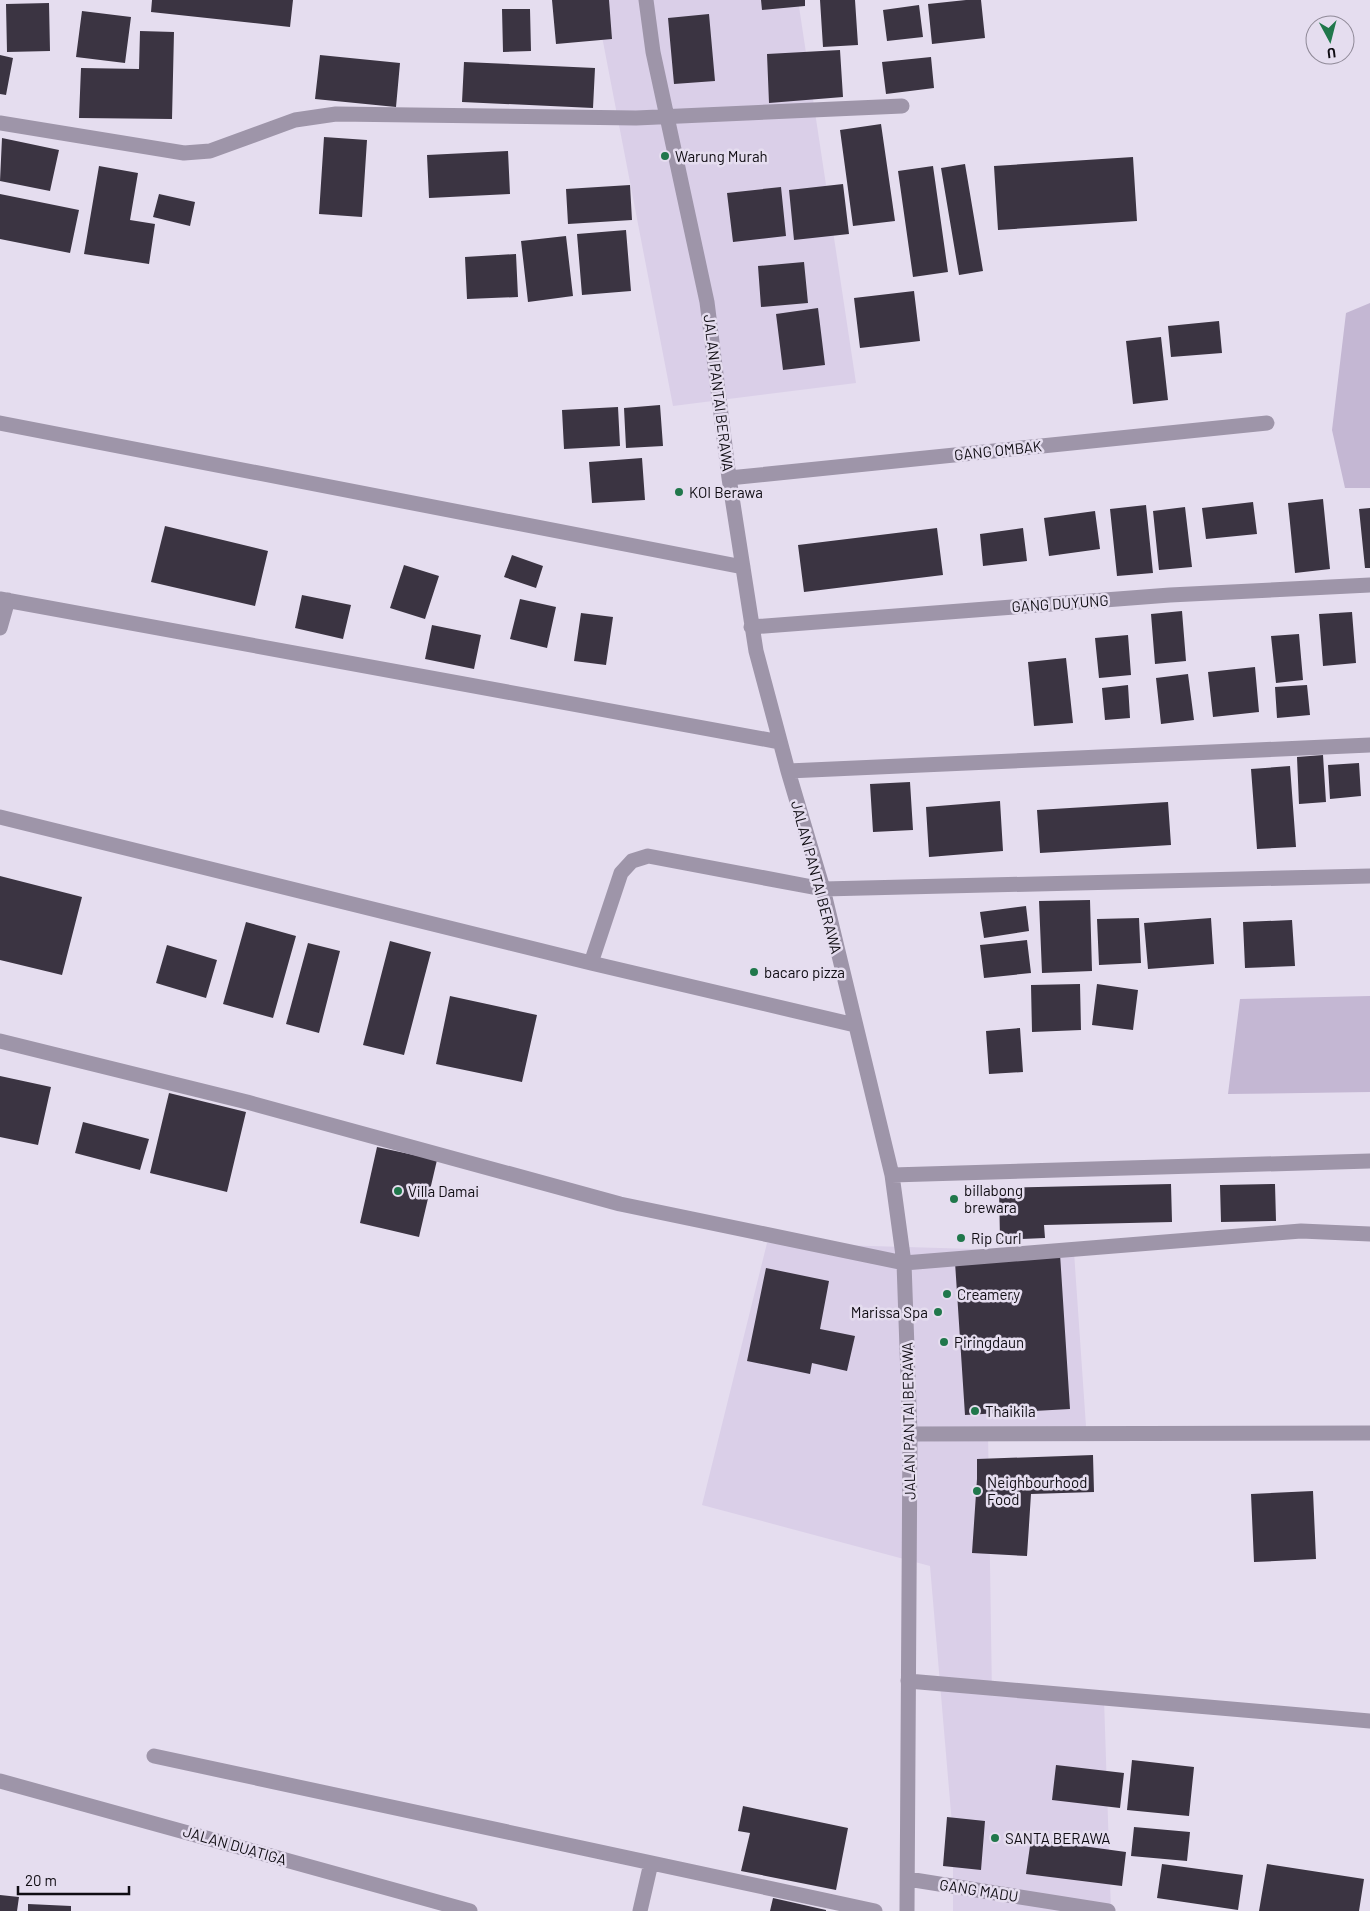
<svg xmlns="http://www.w3.org/2000/svg" width="1370" height="1911" viewBox="0 0 1370 1911" font-family="Barlow,sans-serif">
<style>
.built{fill:#dacfe8}
.green{fill:#c4b7d3}
.building{fill:#3b3442}
.lines{fill:none;stroke-linecap:round;stroke-linejoin:round}
.minor{stroke:#9e95a9;stroke-width:15}
.poi-dot{fill:#20774b;stroke:#e5ddef;stroke-width:2}
.labels{text-anchor:middle;dominant-baseline:central;stroke-width:5;stroke-linejoin:round;paint-order:stroke}
.poi-label{font-size:15px;fill:#0f0c12;stroke:#e5ddef;text-anchor:start}
.street-label{font-size:15px;fill:#0f0c12;stroke:#e5ddef}
</style>
<rect width="100%" height="100%" fill="#e5ddef"/>
<!-- built -->
<path class="built" d="M595,0H798L856,383L673,406Z
M767,1243L1074,1252L1087,1441L988,1432L992,1696L1104,1699L1111,1911H953V1836L930,1566L702,1505Z"/>
<!-- green -->
<path class="green" d="M1370,303V488H1345L1332,430L1346,313Z
M1370,996V1092L1228,1094L1240,999Z"/>
<!-- building -->
<path class="building" d="M152,0H293L290,27L151,12Z
M552,0H609L612,39L556,44Z
M761,0H805V6L762,10Z
M820,0H855L858,45L823,47Z
M966,0H981L985,38L932,44L928,4Z
M49,3L50,51L7,52L6,4Z
M919,5L923,37L887,41L883,10Z
M502,9H530L531,51L503,52Z
M82,11L131,17L125,63L76,57Z
M709,14L715,81L674,84L668,18Z
M140,31L174,32L172,119L79,118L81,68L139,69Z
M840,50L843,97L769,103L767,54Z
M0,55L13,58L6,95L0,94Z
M320,55L400,63L396,107L315,99Z
M931,57L934,88L886,94L882,62Z
M464,62L595,68L593,108L462,102Z
M881,124L895,221L853,226L840,130Z
M324,137L367,140L362,217L319,214Z
M2,138L59,150L50,191L0,181Z
M508,151L510,194L429,198L427,155Z
M1133,157L1137,221L998,230L994,166Z
M965,164L983,271L959,275L941,168Z
M99,166L138,173L130,220L155,224L149,264L84,254Z
M933,166L948,272L913,277L898,171Z
M843,184L849,234L794,240L789,190Z
M630,185L632,220L568,224L566,189Z
M781,187L786,236L733,242L727,193Z
M0,194L79,210L70,253L0,239Z
M159,194L195,202L190,226L153,217Z
M626,230L631,291L582,295L577,234Z
M566,236L573,296L528,302L521,241Z
M516,254L518,297L467,299L465,257Z
M804,262L808,303L761,307L758,266Z
M914,291L920,341L860,348L854,298Z
M818,308L825,365L783,370L776,314Z
M1219,321L1222,353L1171,357L1168,326Z
M1161,337L1168,400L1133,404L1126,341Z
M660,405L663,446L626,448L624,408Z
M618,407L620,446L564,449L562,410Z
M642,458L645,500L592,503L589,462Z
M1323,499L1330,569L1295,573L1288,503Z
M1253,502L1257,534L1206,539L1202,508Z
M1146,505L1153,573L1117,576L1110,509Z
M1185,507L1192,567L1159,570L1153,511Z
M1370,508V568H1365L1359,509Z
M1095,511L1100,549L1049,556L1044,518Z
M165,526L268,551L255,606L151,582Z
M937,528L943,575L804,592L798,545Z
M1023,528L1027,561L983,566L980,534Z
M512,555L543,566L536,588L504,577Z
M404,565L439,576L425,619L390,608Z
M302,595L351,605L343,639L295,628Z
M520,599L556,607L547,648L510,639Z
M1182,611L1186,661L1155,664L1151,614Z
M1352,612L1356,663L1323,666L1319,614Z
M581,613L613,617L606,665L574,661Z
M432,625L481,635L474,669L425,659Z
M1299,634L1303,680L1276,683L1271,636Z
M1128,635L1131,675L1099,678L1095,638Z
M1066,658L1073,723L1034,726L1028,662Z
M1255,667L1259,712L1213,717L1208,672Z
M1188,674L1194,720L1161,724L1156,678Z
M1128,685L1130,718L1105,720L1102,688Z
M1307,685L1310,715L1277,718L1275,687Z
M1323,755L1326,802L1299,804L1297,757Z
M1359,763L1361,796L1330,799L1328,765Z
M1290,766L1296,847L1257,849L1251,769Z
M910,782L913,830L873,832L870,784Z
M1000,801L1003,851L929,857L926,807Z
M1168,802L1171,845L1040,853L1037,810Z
M0,876L82,897L62,975L0,960Z
M1090,900L1092,971L1042,973L1039,901Z
M1026,906L1029,931L984,938L980,912Z
M1139,918L1141,963L1099,965L1097,919Z
M1211,918L1214,964L1148,969L1144,923Z
M1292,920L1295,966L1245,968L1243,922Z
M246,922L296,936L273,1018L223,1004Z
M1027,940L1031,973L984,978L980,945Z
M390,941L431,952L404,1055L363,1045Z
M308,943L340,951L319,1033L286,1024Z
M167,945L217,960L206,998L156,983Z
M1080,984L1081,1030L1032,1032L1031,985Z
M1097,984L1138,990L1133,1030L1092,1025Z
M450,996L537,1015L522,1082L436,1064Z
M1020,1028L1023,1072L989,1074L986,1031Z
M0,1076L51,1087L38,1145L0,1137Z
M169,1093L246,1112L227,1192L150,1173Z
M83,1122L149,1139L140,1170L75,1153Z
M377,1147L437,1160L419,1237L360,1223Z
M1171,1184L1172,1222L1044,1225L1045,1238L1000,1240L999,1188Z
M1275,1184L1276,1221L1221,1222L1220,1185Z
M1060,1254L1070,1409L965,1415L955,1262Z
M766,1268L829,1281L820,1329L855,1336L847,1371L812,1363L810,1374L747,1361Z
M1093,1455L1094,1492L1031,1494L1027,1556L972,1553L977,1479V1459Z
M1313,1491L1316,1559L1254,1562L1251,1494Z
M1132,1760L1194,1767L1189,1816L1127,1810Z
M1056,1765L1124,1773L1120,1808L1052,1800Z
M743,1806L848,1828L836,1890L741,1871L750,1833L738,1831Z
M947,1817L985,1821L981,1870L943,1866Z
M1134,1827L1190,1832L1187,1861L1131,1856Z
M1031,1839L1126,1852L1122,1886L1026,1874Z
M1162,1864L1243,1875L1238,1910L1157,1898Z
M1267,1864L1364,1879L1359,1911H1259Z
M0,1895L19,1897L17,1911H0Z
M773,1898L826,1910V1911H770Z
M28,1904L71,1906V1911H28Z"/>
<g class="lines">
<!-- minor -->
<path class="minor" d="M646,0L653,52L707,302L729,478L756,651L788,771L823,889L892,1175L904,1263L910,1434L907,1911
M0,123L184,153L210,151L295,120L336,114L636,118L902,106
M0,423L743,567
M729,478L1267,423
M0,599L780,742
M751,627L1170,595L1370,585
M0,628L8,600
M788,771L1370,745
M0,817L591,963L855,1025
M591,963L621,873L632,861L648,856L823,889L1370,876
M0,1041L247,1102L620,1204L904,1263L1301,1231L1370,1234
M892,1175L1370,1161
M910,1434L1370,1433
M908,1681L1370,1721
M154,1756L875,1911
M0,1781L470,1911
M908,1879L1108,1911
M640,1911L651,1863"/>
</g>
<!-- markers -->
<g class="poi-dot">
<circle cx="665" cy="156" r="5"/>
<circle cx="679" cy="492" r="5"/>
<circle cx="754" cy="972" r="5"/>
<circle cx="398" cy="1191" r="5"/>
<circle cx="954" cy="1199" r="5"/>
<circle cx="961" cy="1238" r="5"/>
<circle cx="947" cy="1294" r="5"/>
<circle cx="938" cy="1312" r="5"/>
<circle cx="944" cy="1342" r="5"/>
<circle cx="975" cy="1411" r="5"/>
<circle cx="977" cy="1491" r="5"/>
<circle cx="995" cy="1838" r="5"/>
</g>
<g class="labels">
<!-- poi labels -->
<g class="poi-label">
<text x="675" y="156">Warung Murah</text>
<text x="689" y="492">KOI Berawa</text>
<text x="764" y="972">bacaro pizza</text>
<text x="964" y="1190">billabong<tspan x="964" dy="17">brewara</tspan></text>
<text x="408" y="1191">Villa Damai</text>
<text x="971" y="1238">Rip Curl</text>
<text x="957" y="1294">Creamery</text>
<text x="928" y="1312" text-anchor="end">Marissa Spa</text>
<text x="954" y="1342">Piringdaun</text>
<text x="985" y="1411">Thaikila</text>
<text x="987" y="1482">Neighbourhood<tspan x="987" dy="17">Food</tspan></text>
<text x="1005" y="1838">SANTA BERAWA</text>
</g>
<!-- street labels -->
<g class="street-label">
<text transform="translate(719 393) rotate(83)">JALAN PANTAI BERAWA</text>
<text transform="translate(998 450) rotate(-6)">GANG OMBAK</text>
<text transform="translate(1060 603) rotate(-4)">GANG DUYUNG</text>
<text transform="translate(817 877) rotate(75)">JALAN PANTAI BERAWA</text>
<text transform="translate(908 1421) rotate(-91)">JALAN PANTAI BERAWA</text>
<text transform="translate(235 1845) rotate(16)">JALAN DUATIGA</text>
<text transform="translate(979 1890) rotate(9)">GANG MADU</text>
</g>
</g>
<!-- north arrow -->
<g transform="translate(1330 40) rotate(173)"><circle r="24" fill="#e5ddef" stroke="#8f8997"/>
<path d="M0-4L9 19L0 12L-9 19Z" fill="#20774b"/>
<text y="-8" font-size="14" font-weight="bold" text-anchor="middle" fill="#0f0c12">U</text>
</g>
<!-- scale -->
<path d="M18 1886v8h111v-8" fill="none" stroke="#0f0c12" stroke-width="2.5"/>
<text x="25" y="1886" font-size="15" fill="#0f0c12" stroke="#e5ddef" stroke-width="4" paint-order="stroke">20 m</text>
</svg>
